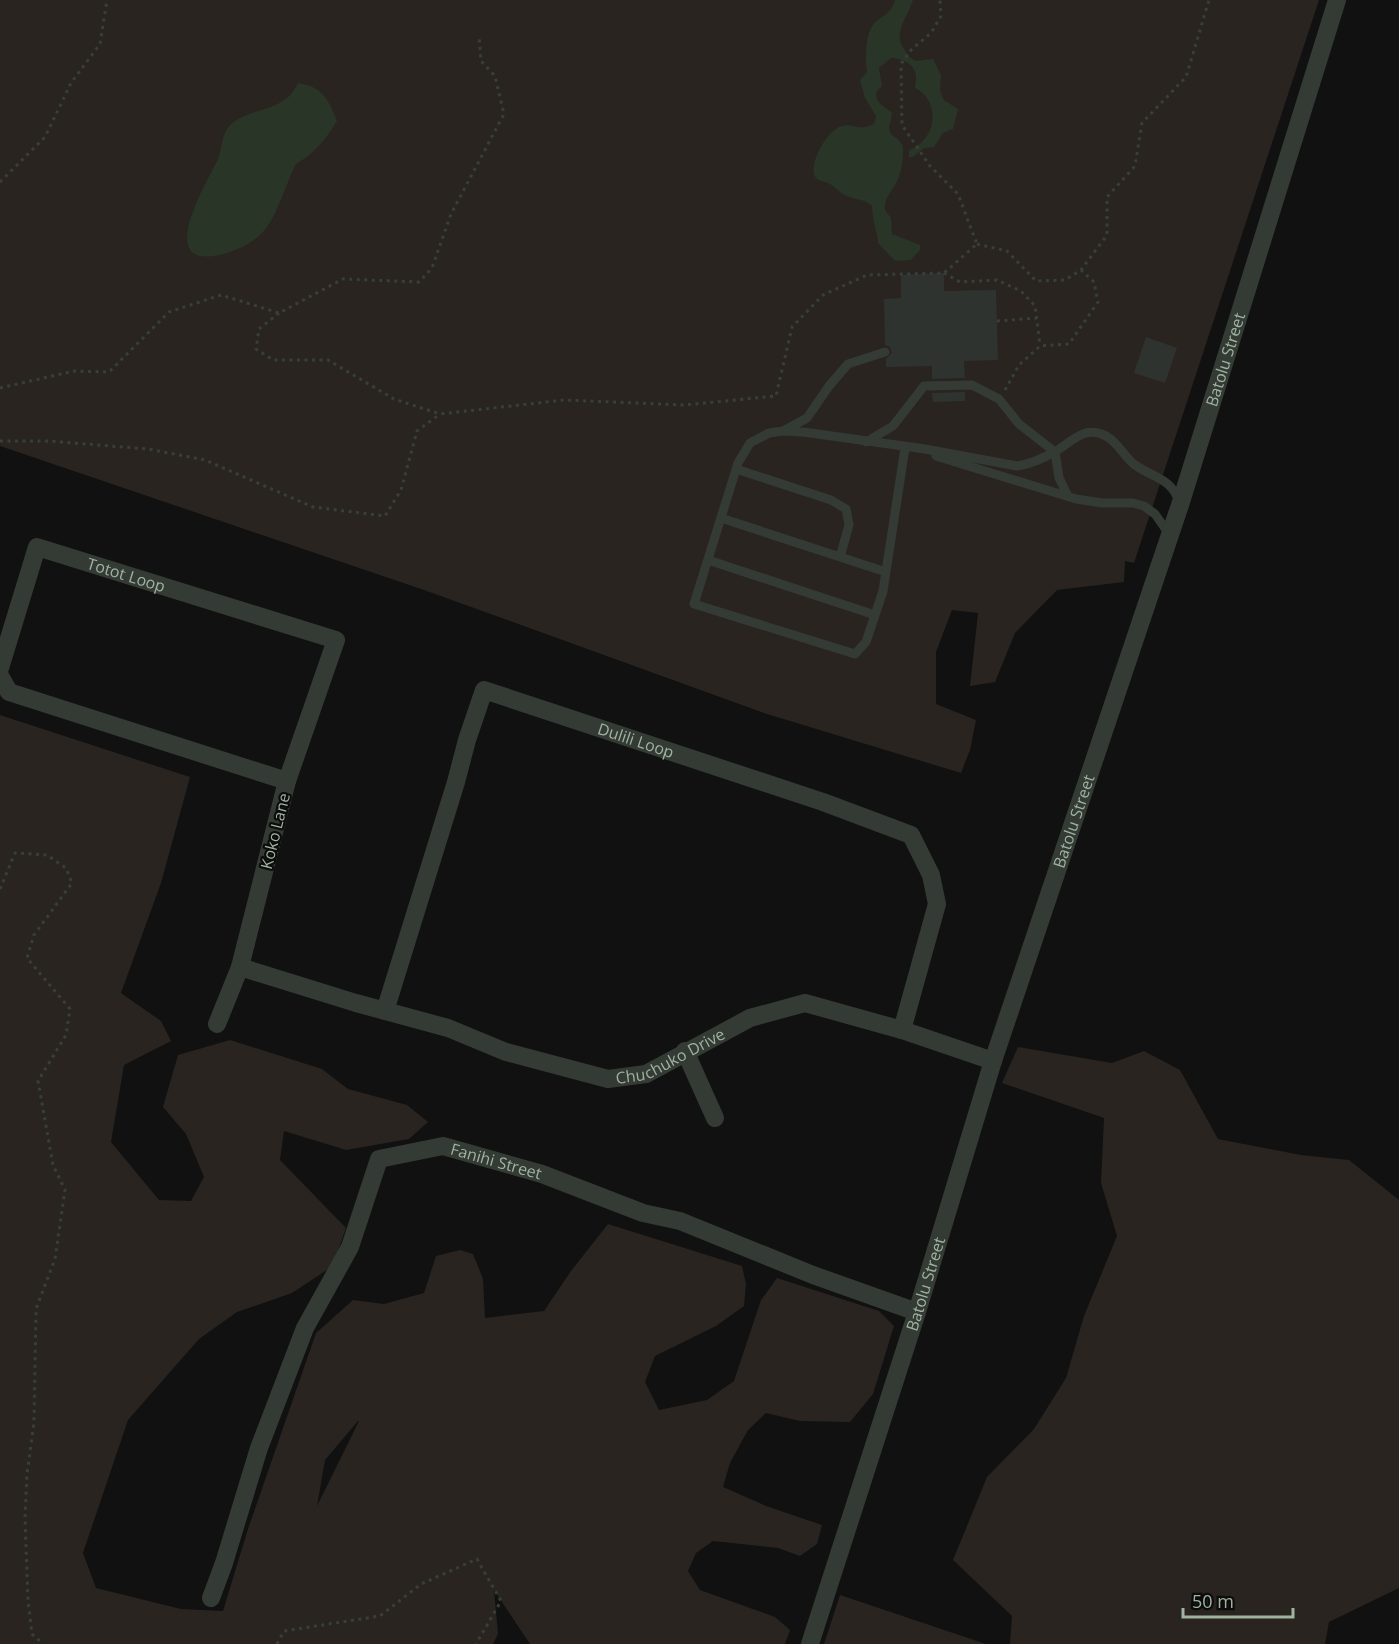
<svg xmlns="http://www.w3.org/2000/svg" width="1399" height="1644" viewBox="0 0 1399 1644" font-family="'Open Sans',sans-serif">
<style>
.green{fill:#292420;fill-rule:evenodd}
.water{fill:#293526}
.building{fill:#2f3330}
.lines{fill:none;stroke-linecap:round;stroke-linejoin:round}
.path{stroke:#383f39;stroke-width:3;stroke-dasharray:3 4.5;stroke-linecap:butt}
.service{stroke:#343b35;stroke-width:9}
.minor{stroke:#343b35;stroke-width:18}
.labels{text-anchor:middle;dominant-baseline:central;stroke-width:4.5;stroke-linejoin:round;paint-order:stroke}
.street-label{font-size:16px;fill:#a0b3a0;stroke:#0b0c0b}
</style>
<rect width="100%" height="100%" fill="#101110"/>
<!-- green -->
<path class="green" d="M0,0H1319L1134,563L1125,561L1124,582L1057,590L1015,633L995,682L970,686L978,613L952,610L936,652V704L976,720L970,750L961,773L767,714L424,590L0,446Z
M0,715L190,777L161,883L121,993L161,1021L171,1041L124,1065L111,1142L159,1200L191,1201L204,1177L186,1134L163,1107L178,1055L230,1040L322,1069L348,1089L407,1105L428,1122L409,1139L346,1150L284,1131L280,1160L346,1228L333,1266L292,1293L237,1312L199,1339L128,1420L83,1553L96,1588L181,1609L223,1611L247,1532L316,1333L353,1300L384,1304L424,1293L436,1256L460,1250L473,1254L483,1279L485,1318L544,1311L571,1271L608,1224L742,1266L746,1284L744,1306L716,1326L655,1356L645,1382L659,1410L707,1400L734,1381L761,1300L777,1278L879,1311L894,1326L873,1394L850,1422L800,1421L766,1413L748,1430L730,1463L723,1487L766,1506L822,1525L817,1544L800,1556L778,1548L713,1541L696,1553L688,1571L700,1590L775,1617L790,1630L785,1644H530L494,1590L498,1634L493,1644H0ZM358,1421H359L317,1506L325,1460Z
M1018,1047L1112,1063L1144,1051L1180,1070L1218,1139L1301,1155L1349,1160L1399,1200V1588L1329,1622L1325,1644H1010L1012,1616L953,1560L987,1477L1034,1429L1066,1378L1084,1316L1117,1236L1101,1183L1104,1118L1002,1083Z
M840,1595L986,1644H824Z"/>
<!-- water -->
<path class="water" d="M895,0H913C908,16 892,34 904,49C906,53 910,58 914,60C918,62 927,59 933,59L941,75L940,91L944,100L958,109L953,129L943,133L934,147L924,148L913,157H909V150C935,142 943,102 915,88C915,85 916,82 916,78C917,65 902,58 891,58L879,68L882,86L876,92C876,105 884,105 892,113C892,117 890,122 889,127C889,138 903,138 903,149C903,159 902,172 897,181C892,192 884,197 885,210L891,218L892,234L920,245V250L911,260L895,261L878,243C878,234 872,219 872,206C865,199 856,200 847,196C839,193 835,186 828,183C824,181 820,182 816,178C806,168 827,129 842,126C855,123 856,132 874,124L876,116L865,98L860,80L867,72C865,60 865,35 873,25C881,15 891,15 895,0Z
M298,83C322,86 329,100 337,121C326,139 315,153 296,164C286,183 277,218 262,233C251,245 229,254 213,256C157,264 208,180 218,159C222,149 221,139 227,129C239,111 271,112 287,98C292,94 295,88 298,83Z"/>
<!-- building -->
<path class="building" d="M944,273V291L996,290L998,360L964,361L965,378L932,379V366L886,367V359L892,353L890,347L885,345L884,299L901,298V275Z
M1146,337L1177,348L1165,383L1134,373Z
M965,392V401L933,402L932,393Z"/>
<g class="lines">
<!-- path -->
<path class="path" d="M0,182L45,137L71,83L100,44L107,0
M977,244L1007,251L1036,281L1065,280L1081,270L1107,235V197L1135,166L1142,123L1186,77L1209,0
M944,273L960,282L997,280L1021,291L1035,306L1040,345
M279,313L259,329L256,349L273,360H328L394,399L440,414L564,400L684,405L776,396L792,327L823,295L867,275L944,273L977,244L958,194L930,166L902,125L901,64L911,50L931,33L941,16L940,0
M997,321L1037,318
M0,388L74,371L109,372L169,312L221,295L279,313L343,279L419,282L432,268L451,214L504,114L495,76L481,61L479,36
M1005,390L1019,365L1040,346L1069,344L1098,302L1094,282L1081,270
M0,441H48L148,449L205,460L313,507L385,516L401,490L417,431L440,414
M0,889L15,853L47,855L66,868L72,883L34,935L27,958L70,1009L66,1035L38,1081L53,1165L65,1190L55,1259L36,1309L34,1422L27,1474L25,1518L28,1600L32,1634L43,1644
M277,1644L284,1631L380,1616L421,1584L477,1559L501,1601L476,1644"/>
<!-- service -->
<path class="service" d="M785,430L807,418L829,386L848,364L885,352
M866,442L893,426L924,386L972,385L999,399L1019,424L1055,452L1059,478L1068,496
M905,448L883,591L866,642L855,654L694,604L738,463L750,443L769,433L783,431L803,432L925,449L1017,466C1031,464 1044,458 1056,451C1073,441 1084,425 1106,436C1119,443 1124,457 1135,465C1155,479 1170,477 1180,503
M936,456L1076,499L1102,503H1133L1144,506L1155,514L1169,534
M736,469L831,500L846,509L849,525L840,557
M721,518L886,572
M708,560L875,615"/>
<!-- minor -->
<g class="minor">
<path id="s1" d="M0,668L37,547L336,640L287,781L240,967L217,1024"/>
<path d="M0,676L9,692L287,781"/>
<path id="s2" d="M240,967L356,1003L448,1028L506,1052L608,1079L646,1074L750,1018L805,1003L902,1030L993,1061"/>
<path id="s3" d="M385,1011L456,782L467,740L484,690L823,802L911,835L931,875L937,904L902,1030"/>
<path d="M685,1051L715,1118"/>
<path id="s4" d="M211,1598L224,1563L259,1448L305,1328L350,1247L379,1159L443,1146L542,1174L643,1213L680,1221L813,1275L917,1312"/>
<path id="s5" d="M810,1644L917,1312L993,1061L1180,505L1337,0"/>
</g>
</g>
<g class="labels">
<!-- street labels -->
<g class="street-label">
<text stroke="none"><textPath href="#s5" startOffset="1350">Batolu Street</textPath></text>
<text stroke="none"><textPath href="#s1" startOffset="220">Totot Loop</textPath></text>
<text stroke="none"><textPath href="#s3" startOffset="496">Dulili Loop</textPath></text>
<text stroke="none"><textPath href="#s5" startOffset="864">Batolu Street</textPath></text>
<text transform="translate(275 831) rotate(-76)">Koko Lane</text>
<text stroke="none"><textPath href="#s2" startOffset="452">Chuchuko Drive</textPath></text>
<text stroke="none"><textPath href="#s4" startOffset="592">Fanihi Street</textPath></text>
<text stroke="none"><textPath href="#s5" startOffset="378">Batolu Street</textPath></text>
</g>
</g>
<!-- scale -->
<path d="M1183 1608v9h110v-9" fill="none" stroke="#a0b3a0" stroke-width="3"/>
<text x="1192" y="1608" font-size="18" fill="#a0b3a0" stroke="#0b0c0b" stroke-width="4.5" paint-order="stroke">50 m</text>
</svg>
